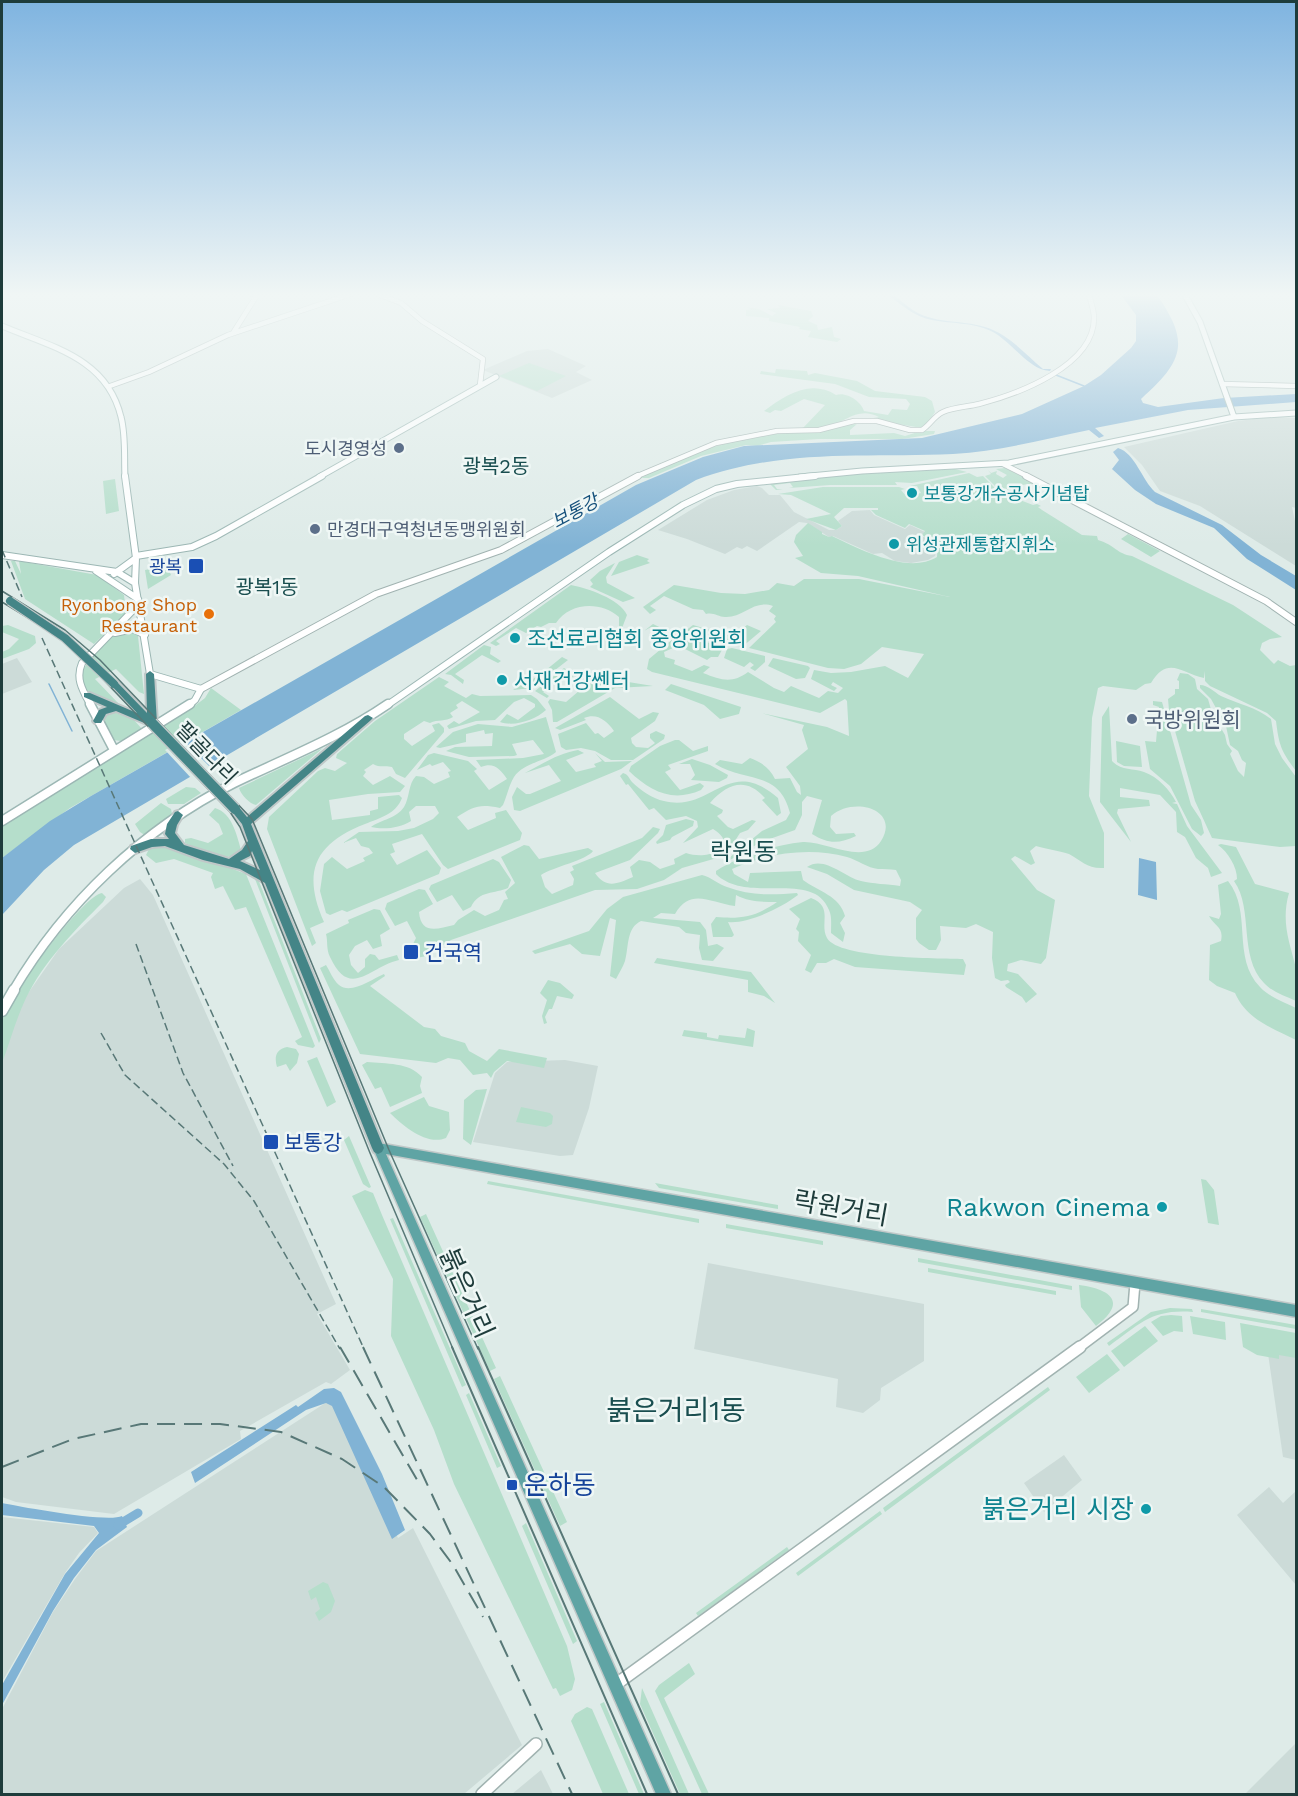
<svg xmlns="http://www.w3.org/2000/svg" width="1298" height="1796" viewBox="0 0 1298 1796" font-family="'Work Sans','Noto Sans KR',sans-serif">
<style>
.built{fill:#ccdbd8}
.green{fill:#b5decb}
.water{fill:#81b3d5}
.pier{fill:#deebe8}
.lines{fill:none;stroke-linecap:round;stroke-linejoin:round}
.stream{stroke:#81b3d5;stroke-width:1.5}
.canal{stroke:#81b3d5;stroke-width:9}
.tertiary-far3-casing{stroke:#a1b3b1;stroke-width:6}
.tertiary-far2-casing{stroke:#a1b3b1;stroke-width:8}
.tertiary-far1-casing{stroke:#a1b3b1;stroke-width:12}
.tertiary-casing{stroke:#a1b3b1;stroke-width:14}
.secondary-far3-casing{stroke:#9cb7b4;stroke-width:7}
.secondary-far2-casing{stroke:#9cb7b4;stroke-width:8}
.secondary-far1-casing{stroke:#9cb7b4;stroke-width:11}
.secondary-casing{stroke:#9cb7b4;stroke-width:13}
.primary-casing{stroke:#c0c8c8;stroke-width:3}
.trunk-casing{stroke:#c0c8c8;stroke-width:4}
.tertiary-far3{stroke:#fff;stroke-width:4.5}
.tertiary-far2{stroke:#fff;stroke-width:6}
.tertiary-far1{stroke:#fff;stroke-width:9}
.tertiary{stroke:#fff;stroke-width:11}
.secondary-far3{stroke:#fff;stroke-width:5}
.secondary-far2{stroke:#fff;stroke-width:6}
.secondary-far1{stroke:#fff;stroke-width:8}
.secondary{stroke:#fff;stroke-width:10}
.primary{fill:#5fa4a4;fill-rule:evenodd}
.trunk{fill:#448587;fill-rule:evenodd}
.tram-far1{stroke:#587877;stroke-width:1.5}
.tram{stroke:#587877;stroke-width:2}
.rail-far1{stroke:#587877;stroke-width:1.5;stroke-dasharray:8 4;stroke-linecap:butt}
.rail{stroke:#587877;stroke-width:2;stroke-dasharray:18 9;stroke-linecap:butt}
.trunk-bridge-far1-casing{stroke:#c0c8c8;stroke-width:10;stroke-linecap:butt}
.trunk-bridge-casing{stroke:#c0c8c8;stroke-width:13;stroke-linecap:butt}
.trunk-bridge-far1{stroke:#448587;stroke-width:8}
.trunk-bridge{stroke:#448587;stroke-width:10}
.service-dot{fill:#5c6f8a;stroke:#eff7f5;stroke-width:2}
.culture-dot{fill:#0f9aa8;stroke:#eff7f5;stroke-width:2}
.transit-dot{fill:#1a4fb4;stroke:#eff7f5;stroke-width:2}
.food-dot{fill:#e8710a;stroke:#eff7f5;stroke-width:2}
.labels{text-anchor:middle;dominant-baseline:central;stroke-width:5;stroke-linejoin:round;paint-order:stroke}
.far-service-label{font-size:18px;fill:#4e5e75;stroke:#eff7f5;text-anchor:end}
.far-culture-label{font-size:18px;fill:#0d838f;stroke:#eff7f5;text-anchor:start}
.far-water-label{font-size:18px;font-style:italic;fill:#15507b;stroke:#eff7f5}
.far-transit-label{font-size:18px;fill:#164399;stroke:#eff7f5;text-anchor:end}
.far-food-label{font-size:18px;fill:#c56008;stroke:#eff7f5;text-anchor:end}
.far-quarter-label{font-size:20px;fill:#194e4f;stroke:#eff7f5}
.culture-label{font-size:21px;fill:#0d838f;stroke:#eff7f5;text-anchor:start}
.service-label{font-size:21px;fill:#4e5e75;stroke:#eff7f5;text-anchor:start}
.street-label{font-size:21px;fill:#1e3c3b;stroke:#eff7f5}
.transit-label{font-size:21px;fill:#164399;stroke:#eff7f5;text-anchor:start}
.quarter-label{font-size:24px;fill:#194e4f;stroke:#eff7f5}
.near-culture-label{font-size:26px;fill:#0d838f;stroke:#eff7f5;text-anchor:end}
.near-street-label{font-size:26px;fill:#1e3c3b;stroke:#eff7f5}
.near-transit-label{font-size:26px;fill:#164399;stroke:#eff7f5;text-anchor:start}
.near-quarter-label{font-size:28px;fill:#194e4f;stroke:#eff7f5}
</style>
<rect width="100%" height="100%" fill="#deebe8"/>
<!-- built -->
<path class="built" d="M548,349L586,366L576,372L592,380L552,398L483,370L527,351Z
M1270,417L1296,418V508L1292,507L1296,526V566L1200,506L1160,491L1142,465L1124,447L1238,421Z
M757,486L762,488L769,495H780L794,512L829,530H836L842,526L838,521L852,511L870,510L874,515L905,529L910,525L925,532L922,536L937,544L935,556L928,560L911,563L895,561L882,553L873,554L833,536L829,537L807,523L799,522L757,551L747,546L742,549L737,547L725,554L687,539L658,530L707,500L734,490Z
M17,658L32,682L2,694V664Z
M140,879L153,895L336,1304L317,1314L350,1370L331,1384L326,1382L240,1431L241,1439L114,1514L16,1502L2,1497V1051L24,999L59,949L124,888Z
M565,1060L598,1066L589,1108L573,1155L560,1156L473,1142L495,1073L507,1062Z
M708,1263L924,1304V1361L881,1388L880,1400L863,1413L836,1407L838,1379L694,1349Z
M1266,1340L1296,1346V1460L1283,1457Z
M330,1400L398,1538L413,1528L522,1745L464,1794H2V1709L53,1612L75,1579L96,1551Z
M1064,1455L1082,1480L1044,1512L1024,1483Z
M1269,1487L1283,1503L1296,1491V1585L1237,1515Z
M2,1517L94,1527L98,1533L79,1553L65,1573L2,1682Z
M1296,1743V1794H1245Z
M541,1770L553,1794H512Z"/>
<!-- green -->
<path class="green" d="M778,305L811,311L813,316L808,321L817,325L818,330L832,327L834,337L841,339L837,342L808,337L811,331L799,329L800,327L769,321V318L746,316V310L751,309L745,307L759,309L772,316L776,313L767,309L780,308Z
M529,363L566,376L537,391L499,376Z
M776,369L807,371L808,375L815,373L857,381L875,391L925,397L932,401L935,412L926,426L922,428L868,419L879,417C858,406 846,422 827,427C819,429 810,428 802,429L825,405L804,399L781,411L775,410L770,413L764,411C786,395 810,379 836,395C846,391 862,402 864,411L888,415L892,409L907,410L910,404L906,399L869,397L835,384L760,374L761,371L775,373Z
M882,423L889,426L884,424H857L850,430V435L894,433L905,436L921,431H935L934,434L902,439H819L771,442L757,446L746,445L701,456L649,478H641C709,437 804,425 882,423Z
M1005,468L1038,484C1027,484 1018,483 1011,494L1012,497L1033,505L1037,504L1041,506L1038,507L1042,510L1082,535L1097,536L1098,540C1115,545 1117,554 1132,556L1233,605L1282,637L1270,639L1262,643L1260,650L1274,664L1278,660L1290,666L1296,665V771C1281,751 1279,745 1276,721L1267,713L1210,686L1205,681V671L1204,678C1181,673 1168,655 1151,683L1145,684L1136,690L1103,686L1098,688L1092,718L1089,796L1104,833V868C1087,869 1082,861 1069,854C1061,851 1045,849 1036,846L1030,851L1035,863L1031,865L1015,856L1011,859L1037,890L1055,900L1046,958L1041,964L1021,960L1008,964L1007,971L1018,974L1037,994L1026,1003L1022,997L1006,987L1005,985L1010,982L1008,980L1001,981L995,978L992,958L993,932L976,924L966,928L940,926L941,940L936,950H929L919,943L916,939V918L922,910L910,902L854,890L827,874L807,867C824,855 844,877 861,881C873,884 887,884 900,886L901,880L896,870C890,869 884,869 878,869C868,868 857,860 847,857C810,847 767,853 732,869L734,874L748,882L750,873L801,871L803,880C818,891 840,896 845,916L840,923L845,933L843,942L831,933C831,925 832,916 829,910C813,869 747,905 716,874V871C742,855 774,845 803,842C826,841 865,866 881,841C901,809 853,796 831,816L830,827L836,834L854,833L856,836C839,844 828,844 812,834L822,800L807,796L802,802V815L795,830L761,842L730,860L729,858L762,831L786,820L790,813C779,770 747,783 715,764L720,760L742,764L750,758C761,762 770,768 775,779L790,778L797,792L801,795L800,786L786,767L808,749L802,730L804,725L761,713L827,727L849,736L847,701L845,699L820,713L652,672L647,669L649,659L673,639L651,627L644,631L653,624L678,636L675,647L664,652L665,657L675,660L674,664L692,671L704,665L710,667L703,673C721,680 732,684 748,672L774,688L784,692L791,686L819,698L828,691L838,693L843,688L833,682L831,685L837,688L834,691L811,679L814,670L831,673L851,672L885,666L908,678L924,654L882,647L861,664L844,669L828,668L749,648L776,622L774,619L776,616L769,611L773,606C754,599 743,618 725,617C718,617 714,612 706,614L703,610L693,609L664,596L650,606L656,610L650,614L643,607L674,585L721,593L745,594L769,590L777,583L794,586L804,579H859L950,597L858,576L821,573L795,558L803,556L794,542L796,535L808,523L822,532V534L829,537L832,536C860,549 908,575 937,557L938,544L922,535L925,531L909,524L905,528L876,515L871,510H878V508H844L834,517L842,526L836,530L806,519L831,514L791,495L778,494L823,487H899L905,489L901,490L906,496L921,493L917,486H910L969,473L977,477L983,476L995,488L994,489L1002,492L1004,490L997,488L985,476L991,474L988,470L991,473L997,471L996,474L1003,478L1007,475L996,469Z
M955,469L967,472L912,483L895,482L897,485H830L789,488L793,487L790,483L774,485L777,489H783L776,490L770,484L849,474Z
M115,479L119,511L106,514L103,481Z
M1128,534L1160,551L1151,557L1121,539Z
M637,555L649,559L647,561L650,563L611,576L619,562Z
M11,561H15L21,574L19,561L97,575L124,595L126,613L94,644L25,599Z
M615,563L606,577L607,583L635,598L623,602L590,587L593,584L590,580L600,571Z
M167,566L171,575L148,589L145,570Z
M571,585C587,588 620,599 627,615L619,636L616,635L619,626V617C601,601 570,602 556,623H549L541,627L537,626L526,633L516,628L496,641L500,644L496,646L490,643Z
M8,625L35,636L36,643L29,649L2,659V652L9,649L19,639L2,632V626Z
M693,625C707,629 719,633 734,636L747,625L761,631L742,647L684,632Z
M125,631L136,632L138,636L144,694L139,692L116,669L95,679L119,704C86,693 65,686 96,653C106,642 112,635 125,631Z
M685,637L718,645L723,648L718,657H711L707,660L681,647L680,643Z
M484,645L491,647L490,654L501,661L498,663L482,655L455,674L464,680L463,684L451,675L445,674Z
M732,648L765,656V662L755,671L750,668L754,665L750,662L744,667L724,658L727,649Z
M562,657L568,660L532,688L513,690C523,683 532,681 542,673L544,674L548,671L546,670Z
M773,658L808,666L810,668L805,678L796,679L768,666Z
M564,668L575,675L570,679L561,677L543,692L549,696L547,698L535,691Z
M1180,673L1188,674L1195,679L1197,689L1208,699L1212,713L1225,735L1227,744L1232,751L1230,754L1238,771L1244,777L1246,763L1242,760L1238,751L1230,745L1226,726L1211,699L1200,688V685C1208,685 1214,692 1221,696C1238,704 1256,707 1271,719L1275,744L1282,758L1296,777V846L1280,847L1212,838L1195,801L1169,710L1168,699L1175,694V689H1179V681L1177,680Z
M614,676L622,678V681L653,686L615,688L557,722H553L552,710L548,702L550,699L566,702L586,685Z
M439,677L449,682L444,686L466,698L472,694L480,696L531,695L537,699L546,710C535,720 515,727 500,722L507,714L518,720L535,707V704L524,698L514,702L495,720L476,721L449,729L447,726L454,721L459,724L480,712L462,701L456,705L458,708L450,713L453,717C445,722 438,719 430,723L424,721L404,734V739L412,746L435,731L432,725L439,723L444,728V732L405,778L396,774L392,767C385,765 380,768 373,764L364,770L366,772L363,776L373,785L390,776L405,786L400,792L368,794L329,800L332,820L370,815V811L378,809V797L399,795L402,798C396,814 380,818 365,824C314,844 302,872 324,922L310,928L316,943L312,946L267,829L269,817L318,771L325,768L335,771L347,763L336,758L337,754L375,721Z
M671,684L741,707L739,714L720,719L704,705L665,690Z
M211,688L241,710L70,808L2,858V826L192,708L205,698Z
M610,697L639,719L653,712L659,713L655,721L631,738L632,743L636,747L648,748L655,743L650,738V734L656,731L665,735L664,739L633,760H611L595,751L581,748L566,750L561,747L558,734L586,723L595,734L598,733L604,738L614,731C606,720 597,713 584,718L586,720L560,730L555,728Z
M1153,701L1162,702L1191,805L1201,820L1204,833L1201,836L1192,829L1170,786L1150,769L1145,741L1156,742L1159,707L1153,705Z
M1109,706L1112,761C1121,771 1133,768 1144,772C1158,777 1170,790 1176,802L1172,803L1177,804L1187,826L1222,873L1211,877L1208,868L1196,858L1185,837L1177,832L1176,812L1160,795L1120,788V797L1149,800L1150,806L1118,809L1117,813L1131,842L1100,802L1102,717Z
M114,712L134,720L142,729L121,741L113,740L101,718Z
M546,717L556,752C544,762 523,763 514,777C509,785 507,796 503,805L500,808C479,804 475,806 457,817L468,830L496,818L495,813L506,810L522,833L520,840L448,869L443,865L422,834L392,844L395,852L390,854L397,865L427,850L441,868L439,874L347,912L342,910L330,915L326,913L320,891L324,864L332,857L347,869L365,861L363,858L373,853L369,848L361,846L356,838L343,843L359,832L398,831L414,828L433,819L439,813L435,806H416L409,812L411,821C400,828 384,830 371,827C382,819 396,819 404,807C410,797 408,784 416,776L424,777L434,784L450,777L448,772L451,771L443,762L432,766L430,764L417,770L428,755L434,753L468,761L477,769L474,771L489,790L507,779C500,769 494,762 481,767L476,760L523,758L544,754L533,740L512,744L517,755L514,756L469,757L446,751L455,747L492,746L493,733L485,734L484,730L466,734V742L440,748L436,747L453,732L478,724L512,727Z
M675,740H679L693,751L708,746V751L668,765L671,769L665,772L680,790L700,783L704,786L701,790C672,803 650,791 629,771L631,766L660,746Z
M1116,741L1140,746L1142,767L1124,766L1117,762Z
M323,748L256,805C250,804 241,795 239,788Z
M578,750L584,753L566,760L576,772L596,767L594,764L602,761L595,753L605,762L632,761L621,769L520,811L514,810L512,797L517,787L526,794H530L561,781L549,765L525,773C542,764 559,753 578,750Z
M692,759L710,765L728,775L727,778L719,782L691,780L695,775L690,764H679Z
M623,773C629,775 628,777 632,782C640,790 653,799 664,801C712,813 728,754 778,798L781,813L777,816L762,800L765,798C746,777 728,783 710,803L723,810L722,813L717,816L728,827L733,829L752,820L756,821L748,830L740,833L731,847L717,858L682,868L664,880L637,889L595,890L451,940L427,956L405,960L416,938L407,921L395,926L385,909L387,903L419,889L425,890L433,904L419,912C421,935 437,929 454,925L458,920L474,910L485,916L499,910L504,900L508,899L505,892L515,883L501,857L524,845L529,846L539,859L588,848L593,851C587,860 553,867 541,875L545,887L552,894L573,885L574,879L570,872L574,870L572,866L642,838L653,827L660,829L658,833L630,860L595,873C606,889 617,884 633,877L630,867L639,860L650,862L660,869L675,864L674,859L686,853C709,861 741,846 713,829L683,843L698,827L697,821L686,816L666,820L654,808L649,810L628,784L626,785L620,776Z
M186,787L195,788L201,793L184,804H168L166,799Z
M161,803L171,809L172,814L146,836L140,832L135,824Z
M215,808C233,813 237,837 242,853C225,863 201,850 185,843V839L191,838L208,843L223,834L219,824L209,815Z
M686,819L694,821L693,826L672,837L670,840L657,844L656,842L663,835L666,825Z
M1221,844L1236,847L1255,884L1289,893C1281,921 1289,941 1296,968C1298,977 1297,991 1296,1001C1285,996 1272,992 1264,983C1238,956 1254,909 1234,881L1237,879C1237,867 1228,852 1218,845Z
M159,846H171L246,874L315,1046L313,1048L298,1045L295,1041L302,1037L246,907L235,910L223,886L215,889L211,877L213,873L174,859L156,863L146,855L149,849Z
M493,859L499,862L511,880L508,888C495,894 479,890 471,907L463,911L452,895L437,902L429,889L431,885Z
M702,875C711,877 718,884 727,887C750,896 773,895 797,893L798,895C781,908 748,924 728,922L734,935L732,937H713L711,924L716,917C742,919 755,917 777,902C763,902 749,902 736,895L735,906C710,903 691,887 675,914L661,913L653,918L700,922L706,930L708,946L717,944L724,948L713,961L702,960L699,948L700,935L686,933L679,927L641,921C626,928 629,947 625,961C623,967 619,973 616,979L610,976L616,920L610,918L600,956L582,954L570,944L535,954L532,951L589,931L607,909L623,897Z
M255,879H258L321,1039L319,1043Z
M1228,881C1253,912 1231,957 1260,987C1269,997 1284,1002 1296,1008V1040C1271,1027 1247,1020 1235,993L1217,986L1209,980L1210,945L1221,941C1224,927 1215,927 1209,916L1219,919L1221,914L1218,885Z
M102,893L106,897L103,902C75,930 44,961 26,998C16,1019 10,1042 2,1063C2,1050 0,1034 2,1022C7,999 82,896 102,893Z
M811,898C834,907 819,923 827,938C839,959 938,958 963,959L966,965L964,975L855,967L834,959L826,963H817L811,973L805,970L811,955L798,941L799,932L796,929L800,919L789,909Z
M374,909L380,910L390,929L380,935L382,946L373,949L367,940L355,946L349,955L351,965L358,973L365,967V959L370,954L375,955L379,960L397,955L399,960C369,967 350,1000 330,957C326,949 328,941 326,934L349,923L348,920Z
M657,958L751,972L775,1003L764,996L748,992V980L654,963Z
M326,965C330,971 333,980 339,985C351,995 372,979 384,974L385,976L370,986L424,1027L435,1029L441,1036L465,1043L469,1051L487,1061L499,1049L547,1058L544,1068L507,1061L494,1072L491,1078L487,1073L473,1075L460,1060L448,1058L436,1063L360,1054L320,968Z
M548,980L560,983L574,995L572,999L557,996L552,1009H549L545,1017L547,1023L544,1024L542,1016L547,1000L540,993Z
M747,1028L755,1031L753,1047L682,1036L684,1030L707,1033V1037L718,1039L719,1035L745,1038Z
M287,1047L296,1049L299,1054L297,1063L290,1071L286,1064L277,1067C274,1057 276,1049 287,1047Z
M317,1057L336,1102L327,1107L307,1061Z
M367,1062C386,1064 409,1062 422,1077L420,1086L422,1093L390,1107L381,1087L375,1089L362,1065Z
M487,1089L471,1145L463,1139L464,1100L476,1090Z
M424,1097L429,1106L449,1112L450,1130L446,1138C427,1146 403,1126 390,1113Z
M521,1107L550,1113L553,1116L552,1124L546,1127L516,1122Z
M349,1136L371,1187L369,1188L363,1184L344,1140Z
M1201,1179L1206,1180L1214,1190L1219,1225L1208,1223Z
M488,1181L699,1219V1223L487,1184Z
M655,1183L778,1205V1209L659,1188Z
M365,1190L373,1193L382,1215L567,1646L575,1679L572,1690L560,1696L556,1688L553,1689L454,1484L434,1430L391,1336L393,1279L352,1196Z
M426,1214L496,1368L490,1371L420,1217Z
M393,1218L466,1385L462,1387L390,1219Z
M726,1224L823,1241V1245L726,1228Z
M918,1258L1072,1286V1290L918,1262Z
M928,1268L1056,1291V1295L928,1272Z
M1079,1285C1109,1289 1129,1301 1096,1326L1081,1307Z
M1170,1308L1192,1309L1193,1312C1152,1309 1141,1323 1109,1346L1107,1343L1151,1312Z
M1201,1309L1296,1325V1329L1201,1312Z
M1171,1315L1182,1316L1183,1332L1174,1331L1163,1336L1151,1322L1161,1316Z
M1190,1316L1225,1322L1226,1340L1193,1334Z
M1240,1323L1296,1333V1358L1279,1355V1359L1257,1355L1243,1347Z
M1145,1326L1158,1341L1124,1367L1111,1351Z
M1107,1354L1120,1370L1089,1393L1076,1377Z
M500,1376L567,1522L560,1526L494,1379Z
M1048,1387L1050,1390L885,1512L883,1508Z
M469,1393L501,1466L497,1468L466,1395Z
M880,1511L882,1514L798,1576L796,1573Z
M526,1523L577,1641L573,1644L522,1526Z
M787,1547L789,1550L698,1616L696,1613Z
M323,1582L328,1584L335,1601L331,1612L319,1621L315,1613L320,1609L316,1597L311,1600L308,1591Z
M689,1663L695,1674L664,1698L709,1794H702L655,1691L659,1685Z
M642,1688L689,1794H680L640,1704Z
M604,1702L644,1794H639L600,1704Z
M587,1707L592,1709L629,1794H603L571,1721L575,1714Z"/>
<!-- water -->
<path class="water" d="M888,295H893C905,303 913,313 928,317C953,325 979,319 1004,336C1018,345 1030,358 1043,369H1051L1050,371C1028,370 1013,342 991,331C971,322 953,324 932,320C915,317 902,305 888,295Z
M1121,295H1157C1190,342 1184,361 1141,399L1143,403L1158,407L1224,398L1296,394V402L1188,410L1095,428L1104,436L1099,438L1089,430C1046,439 1000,451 953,454C862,458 783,448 696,480L74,845L44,870L2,915V858L50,821L91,796L636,485L703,457L744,446L922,438L1022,414L1084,386L1101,375L1131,348L1136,341V315Z
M1118,448C1135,453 1142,480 1155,492L1222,525L1261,555L1296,576V590L1247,559L1214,528L1156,504L1135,490L1112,469L1119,460L1113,452Z
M1139,858L1156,862L1157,900L1138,895Z
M334,1388L341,1392L382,1474L405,1530L392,1539L332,1406L326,1403L306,1410L195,1483L191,1472L296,1405L298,1407L324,1389Z
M2,1503C22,1507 108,1523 122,1516L127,1527L96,1550L74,1578L53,1611L2,1705V1685L65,1574L99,1533L94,1526L2,1515Z"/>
<!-- pier -->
<path class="pier" d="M183,740L211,768L192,779L165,750Z"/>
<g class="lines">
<!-- stream -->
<path class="stream" d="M1056,375L1084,386
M49,684L72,731"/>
<!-- canal -->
<path class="canal" d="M118,1525L138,1513"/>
<!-- tertiary-far3 casing -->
<g class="tertiary-far3-casing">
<path id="tertiary-far3" d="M380,295L401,303L422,321L483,359L480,385
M233,333L257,295
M1222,384L1296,386
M110,386L149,372L228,335L348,295
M1003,464L1029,477
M635,477L716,443L777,431L819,430L854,421H877L910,430H922C930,425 934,416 943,412C954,407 967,407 979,404C1018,394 1094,366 1094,318C1094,310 1091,302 1089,295"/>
</g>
<!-- tertiary-far2 casing -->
<g class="tertiary-far2-casing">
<path id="tertiary-far2" d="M1026,476L1266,601L1296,622
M201,689L376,594L501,550L638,476"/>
</g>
<!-- tertiary-far1 casing -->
<g class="tertiary-far1-casing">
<path id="tertiary-far1" d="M1077,1349L1133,1307L1135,1283"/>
</g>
<!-- tertiary casing -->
<g class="tertiary-casing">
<path id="tertiary" d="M615,1685L1080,1347
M482,1794L536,1744"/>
</g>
<!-- secondary-far3 casing -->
<g class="secondary-far3-casing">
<path id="secondary-far3" d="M1185,295L1200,322L1234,417
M2,326C52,347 107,358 121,417C126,436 124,458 125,477
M319,477L496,377
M800,477L862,471L1009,463L1234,417L1296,413"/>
</g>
<!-- secondary-far2 casing -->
<g class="secondary-far2-casing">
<path id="secondary-far2" d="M125,476L136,558L135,583L150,674L201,689L195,700L188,706
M2,555L117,572L135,583
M136,556L192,547L216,536L322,476
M96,571L138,599
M114,574L136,558
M115,633L133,629L145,635
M91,706C83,691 75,679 82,663L140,603
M386,706L609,552L683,505L716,489L737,484L815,476"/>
</g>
<!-- secondary-far1 casing -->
<g class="secondary-far1-casing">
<path id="secondary-far1" d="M90,704L114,750
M2,821L190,704
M13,991C65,903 143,829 234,783C286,758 340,737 388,704"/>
</g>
<!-- secondary casing -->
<g class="secondary-casing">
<path id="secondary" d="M2,1011L14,990"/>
</g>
<!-- primary casing -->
<g class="primary-casing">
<path id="primary" d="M378,1143L1296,1305V1317L386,1154L671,1794H656L373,1148L374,1145Z"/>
</g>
<!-- trunk casing -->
<g class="trunk-casing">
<path id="trunk" d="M150,671L154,674L157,723L155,725H149L116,711L106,714L101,723H95L93,721L99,710L107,707L84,697V693H90L137,713L110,684L114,681L117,682L147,713L146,674Z
M368,715L373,718L371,720L251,824L384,1148L382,1152L378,1154L374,1152L372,1148L265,883L240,869L203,860L165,846L152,847L135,853L130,849L131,846L151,839H169L165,834L167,824L175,812L178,811L183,815L177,825L175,833L184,845L229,859L242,850L248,841L242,824L230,809L232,806H238L247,817L365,716ZM252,851L260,870L240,861L250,856Z"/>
</g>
<!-- tertiary-far3 -->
<use href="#tertiary-far3" class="tertiary-far3"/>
<!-- tertiary-far2 -->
<use href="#tertiary-far2" class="tertiary-far2"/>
<!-- tertiary-far1 -->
<use href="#tertiary-far1" class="tertiary-far1"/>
<!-- tertiary -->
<use href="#tertiary" class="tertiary"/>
<!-- secondary-far3 -->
<use href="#secondary-far3" class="secondary-far3"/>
<!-- secondary-far2 -->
<use href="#secondary-far2" class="secondary-far2"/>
<!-- secondary-far1 -->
<use href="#secondary-far1" class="secondary-far1"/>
<!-- secondary -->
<use href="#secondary" class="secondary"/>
<!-- primary -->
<use href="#primary" class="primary"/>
<!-- trunk -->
<use href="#trunk" class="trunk"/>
<!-- tram-far1 -->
<path class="tram-far1" d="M2,591L65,630L100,660L252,819L389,1150L478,1349
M2,602L53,633L75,650L230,812L240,827L370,1153L453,1349"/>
<!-- tram -->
<path class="tram" d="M452,1347L647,1794
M478,1347L678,1794"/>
<!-- rail-far1 -->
<path class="rail-far1" d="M2,550L22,597
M42,638L364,1349
M136,944L183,1073L233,1166
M101,1033L125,1075L224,1164L254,1201L340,1349"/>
<!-- rail -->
<path class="rail" d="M340,1347L420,1485
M363,1347L572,1794
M2,1467L73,1439L141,1424H220L281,1432L342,1459L384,1487L430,1534L453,1565L483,1617"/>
<!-- trunk-bridge-far1 casing -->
<g class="trunk-bridge-far1-casing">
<path id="trunk-bridge-far1" d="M10,601L65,638L114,684"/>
</g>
<!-- trunk-bridge casing -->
<g class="trunk-bridge-casing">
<path id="trunk-bridge" d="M152,723L235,809"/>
</g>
<!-- trunk-bridge-far1 -->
<use href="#trunk-bridge-far1" class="trunk-bridge-far1"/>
<!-- trunk-bridge -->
<use href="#trunk-bridge" class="trunk-bridge"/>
</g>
<!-- sky -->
<linearGradient id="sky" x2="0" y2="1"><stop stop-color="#7fb4e0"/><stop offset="0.54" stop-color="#f0f6f5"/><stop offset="1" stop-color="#f0f6f5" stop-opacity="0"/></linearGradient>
<rect width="1298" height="546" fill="url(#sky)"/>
<!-- markers -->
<g class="service-dot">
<circle cx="399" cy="448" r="6"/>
<circle cx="315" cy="529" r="6"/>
<circle cx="1132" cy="719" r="6"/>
</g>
<g class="culture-dot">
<circle cx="912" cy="493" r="6"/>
<circle cx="894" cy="544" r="6"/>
<circle cx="515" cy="638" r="6"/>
<circle cx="502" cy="680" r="6"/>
<circle cx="1162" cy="1207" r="6"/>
<circle cx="1146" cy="1509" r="6"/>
</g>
<g class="transit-dot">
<rect x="188" y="558" width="16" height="16" rx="3"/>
<rect x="403" y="944" width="16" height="16" rx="3"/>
<rect x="263" y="1134" width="16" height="16" rx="3"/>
<rect x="506" y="1479" width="12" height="12" rx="3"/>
</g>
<circle class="food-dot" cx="209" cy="614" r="6"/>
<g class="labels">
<!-- far-service labels -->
<g class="far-service-label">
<text x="387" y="448">도시경영성</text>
<text x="327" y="529" text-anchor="start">만경대구역청년동맹위원회</text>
</g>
<!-- far-culture labels -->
<g class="far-culture-label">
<text x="924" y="493">보통강개수공사기념탑</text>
<text x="906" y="544">위성관제통합지휘소</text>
</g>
<!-- far-water labels -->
<g class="far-water-label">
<text transform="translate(575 511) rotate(-28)">보통강</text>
</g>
<!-- far-transit labels -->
<g class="far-transit-label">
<text x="182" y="566">광복</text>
</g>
<!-- far-food labels -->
<g class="far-food-label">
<text x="197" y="604">Ryonbong Shop<tspan x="197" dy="21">Restaurant</tspan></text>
</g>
<!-- far-quarter labels -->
<g class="far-quarter-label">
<text x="496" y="466">광복2동</text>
<text x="267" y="587">광복1동</text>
</g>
<!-- culture labels -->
<g class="culture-label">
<text x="527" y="638">조선료리협회 중앙위원회</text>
<text x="514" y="680">서재건강쎈터</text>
</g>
<!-- service labels -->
<g class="service-label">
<text x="1144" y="719">국방위원회</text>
</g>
<!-- street labels -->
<g class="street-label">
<text transform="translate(207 753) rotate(46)">팔골다리</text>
</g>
<!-- transit labels -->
<g class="transit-label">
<text x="424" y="952">건국역</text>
<text x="284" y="1142">보통강</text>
</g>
<!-- quarter labels -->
<g class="quarter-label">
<text x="743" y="852">락원동</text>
</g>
<!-- near-culture labels -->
<g class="near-culture-label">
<text x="1150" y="1207">Rakwon Cinema</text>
<text x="1134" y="1509">붉은거리 시장</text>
</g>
<!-- near-street labels -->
<g class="near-street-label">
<text transform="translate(841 1208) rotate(10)">락원거리</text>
<text transform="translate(467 1293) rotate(66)">붉은거리</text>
</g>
<!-- near-transit labels -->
<g class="near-transit-label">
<text x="524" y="1485">운하동</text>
</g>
<!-- near-quarter labels -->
<g class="near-quarter-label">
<text x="676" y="1410">붉은거리1동</text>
</g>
</g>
<!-- border -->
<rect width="1298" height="1796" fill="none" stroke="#1e3c3b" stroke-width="6"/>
</svg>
